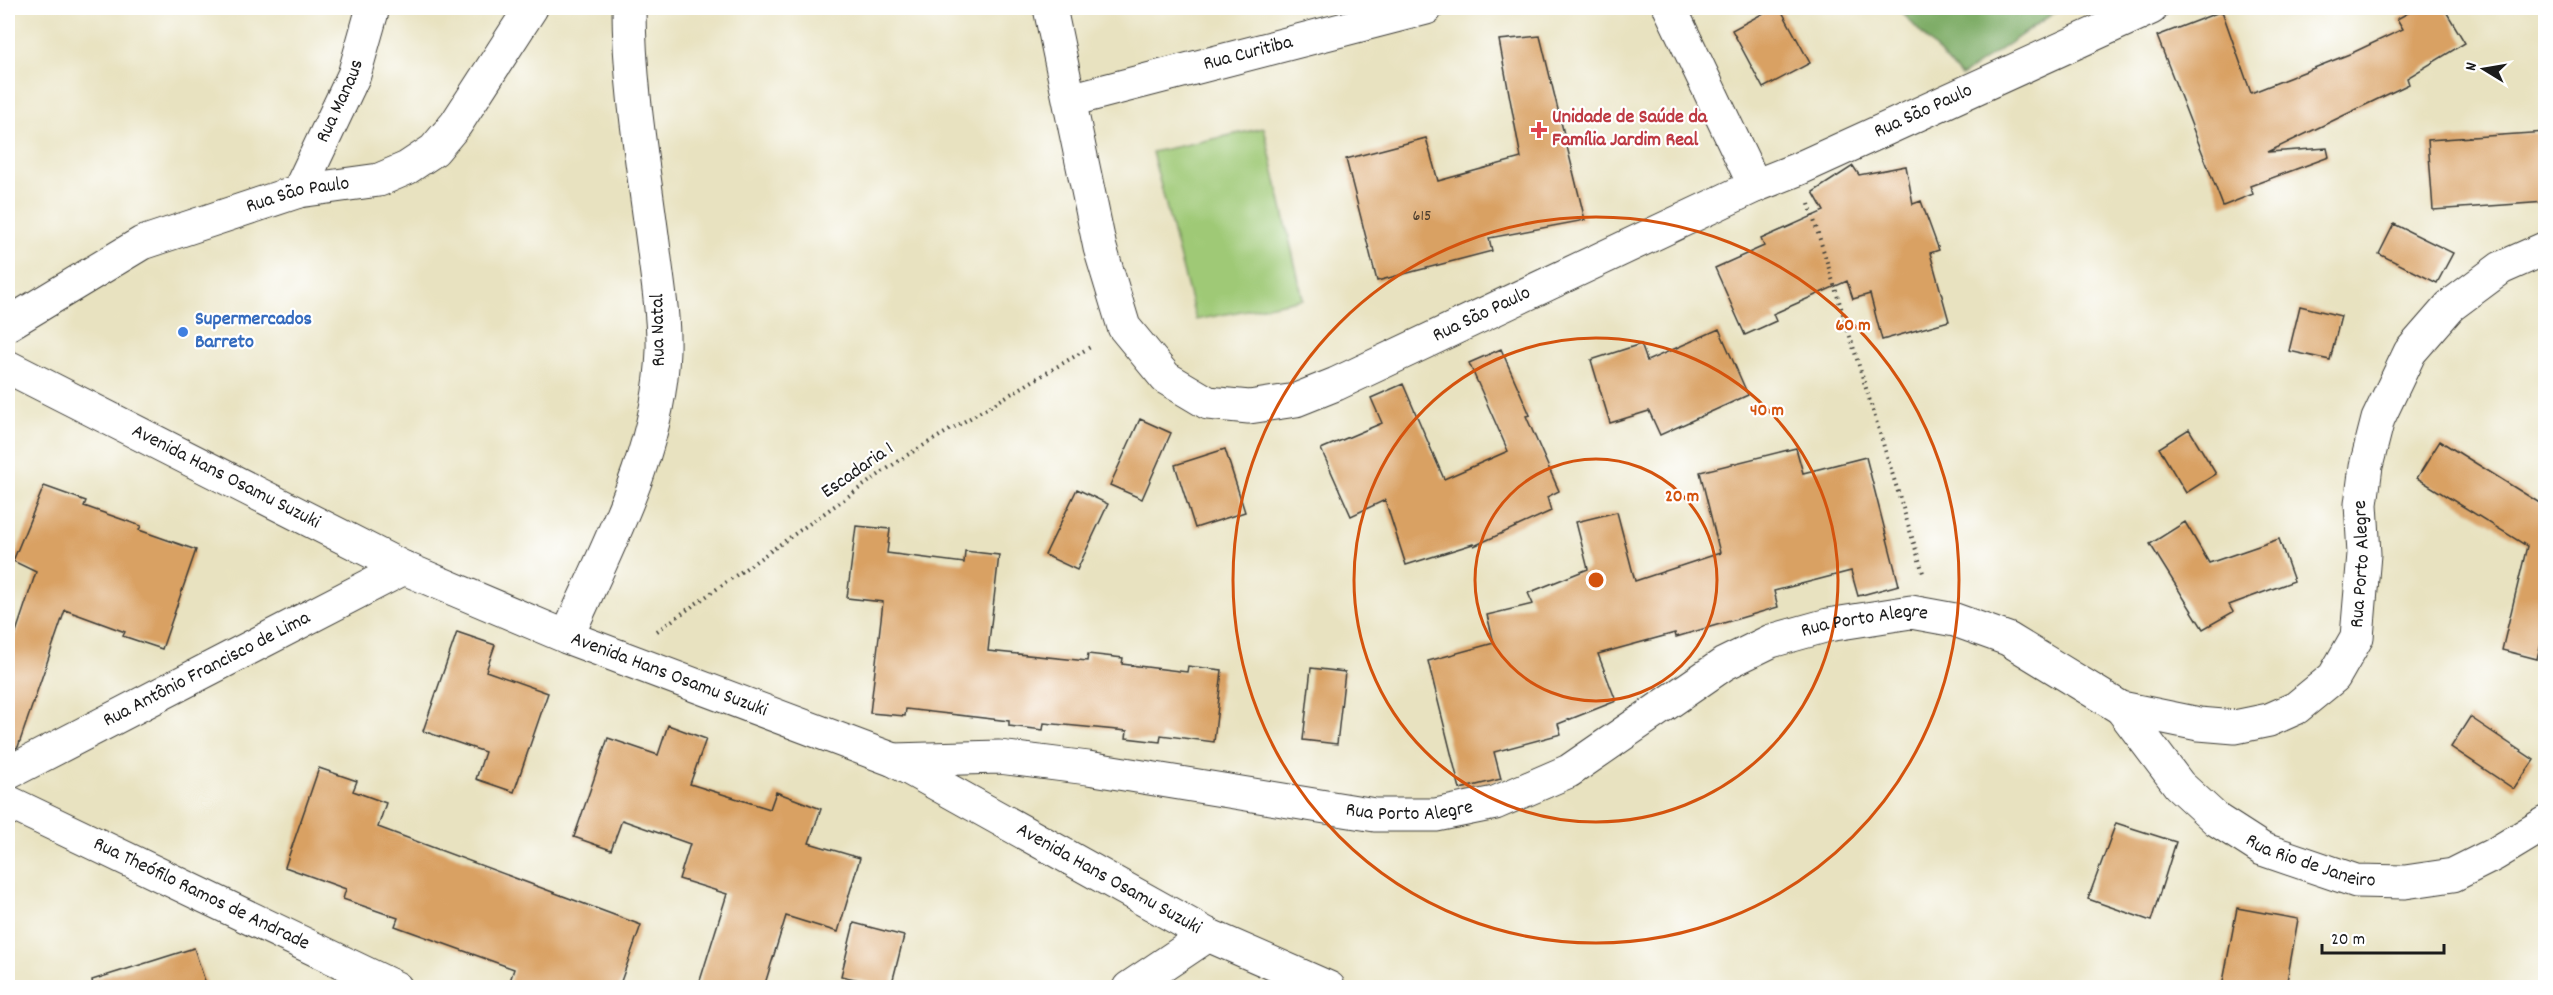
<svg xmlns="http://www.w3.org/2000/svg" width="2553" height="995" viewBox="0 0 2553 995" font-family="Dekko,sans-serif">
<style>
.green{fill:#9fc976;stroke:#5e7249;stroke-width:1.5}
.forest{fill:#7fad67;stroke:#4e6442;stroke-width:1.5}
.building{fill:#d9a163}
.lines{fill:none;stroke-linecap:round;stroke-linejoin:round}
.minor-casing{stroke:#3b3a35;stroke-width:35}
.path{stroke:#3b3a35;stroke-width:4;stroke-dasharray:1.5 4.5;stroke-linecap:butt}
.minor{stroke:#fff;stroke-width:33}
.ring{fill:none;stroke:#d4530e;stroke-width:3}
.health-dot{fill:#e0444e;stroke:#fff;stroke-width:2}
.shop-dot{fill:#3f7fe0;stroke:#fff;stroke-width:2}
.labels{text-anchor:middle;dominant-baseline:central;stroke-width:4.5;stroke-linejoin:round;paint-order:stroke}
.number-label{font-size:16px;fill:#4b3d2e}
.street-label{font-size:20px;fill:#1c1c1c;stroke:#fff}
.health-label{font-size:20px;font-weight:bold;fill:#be3a42;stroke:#fff;text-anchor:start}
.shop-label{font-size:20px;font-weight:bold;fill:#366cbe;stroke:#fff;text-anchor:start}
.centre{fill:#d4530e;stroke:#fff;stroke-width:3}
.ring-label{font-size:18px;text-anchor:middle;font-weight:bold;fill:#d4530e;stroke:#fff;stroke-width:4.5;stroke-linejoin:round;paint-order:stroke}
</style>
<rect width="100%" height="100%" fill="#fff"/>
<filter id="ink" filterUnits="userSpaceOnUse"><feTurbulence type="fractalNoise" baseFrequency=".0167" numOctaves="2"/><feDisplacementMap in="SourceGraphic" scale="12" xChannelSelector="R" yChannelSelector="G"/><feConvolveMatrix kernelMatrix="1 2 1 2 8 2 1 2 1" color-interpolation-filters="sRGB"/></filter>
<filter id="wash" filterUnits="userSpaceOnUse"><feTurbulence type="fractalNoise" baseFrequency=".008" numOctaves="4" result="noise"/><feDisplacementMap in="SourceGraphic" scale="24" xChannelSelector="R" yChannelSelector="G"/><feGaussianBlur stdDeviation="1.35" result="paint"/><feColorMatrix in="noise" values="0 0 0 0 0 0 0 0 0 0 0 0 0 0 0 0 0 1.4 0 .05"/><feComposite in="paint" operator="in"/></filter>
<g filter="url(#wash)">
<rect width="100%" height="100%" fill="#e8e2c0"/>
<!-- green -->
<path class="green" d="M1264,128L1303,299L1196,320L1152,152Z"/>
<!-- forest -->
<path class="forest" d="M1898,8H2061L1961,76Z"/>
<g id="blocks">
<!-- building -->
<path class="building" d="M1773,8H1780L1810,63L1763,88L1732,30Z
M2417,8H2444L2465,43L2407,78L2409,84L2268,152L2327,148L2329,157L2250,186L2253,194L2223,206L2157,36L2222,11L2251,93L2352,53L2403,29L2397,19Z
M1540,36L1585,220L1489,238L1492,251L1377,281L1346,159L1426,138L1438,181L1521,158L1499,40Z
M2546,132V202L2433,210L2428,140Z
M1853,166L1859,175L1906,166L1913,204L1921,201L1939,250L1930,253L1949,321L1882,340L1870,294L1853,299L1847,281L1773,314L1776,321L1745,335L1715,268L1764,246L1761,239L1824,211L1813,192Z
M2394,224L2453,253L2437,283L2379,254Z
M2300,306L2341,316L2330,360L2289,351Z
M1719,329L1748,395L1660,435L1649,411L1610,423L1591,360L1641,344L1647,361Z
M1501,349L1530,415L1526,416L1559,491L1547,497L1551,511L1474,546L1473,544L1406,565L1385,500L1351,516L1321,449L1382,423L1371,398L1403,384L1444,479L1508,451L1469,363Z
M1140,419L1171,433L1142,499L1110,485Z
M2189,429L2216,474L2186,493L2159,448Z
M2440,441L2546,507V623L2537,659L2502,650L2527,546L2417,478Z
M1796,448L1803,473L1866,457L1899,585L1858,596L1851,571L1774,591L1778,607L1676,637L1675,633L1598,654L1616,701L1558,724L1561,734L1494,752L1501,779L1460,789L1428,661L1494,643L1487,615L1533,604L1528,593L1588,569L1576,522L1617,512L1635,581L1720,553L1700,472Z
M1225,449L1245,512L1195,528L1175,465Z
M44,486L86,501L84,506L141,526L139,530L196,550L162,649L123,636L125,632L65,610L18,747L8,752V656L36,572L13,561Z
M1077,489L1108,504L1077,570L1045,555Z
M2185,522L2209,563L2279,539L2294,581L2229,605L2233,612L2203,629L2150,544Z
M856,526L890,529L887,553L964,563L965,551L999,555L988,651L1087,661L1088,654L1123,658L1122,664L1187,672L1188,666L1222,670L1214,742L1161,735L1160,742L1126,738L1127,731L1044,723L1043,730L1009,726V721L906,709L905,716L870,713L883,602L847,598Z
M457,632L495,645L486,671L548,693L514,792L476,779L485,752L423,731Z
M1311,668L1345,672L1337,744L1303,740Z
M2470,717L2534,760L2514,789L2451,747Z
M668,725L706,739L690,784L770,809L776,792L821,809L809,843L860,858L838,932L786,916L764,987H698L727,894L679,879L690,844L622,820L611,850L574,837L608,738L658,755Z
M319,768L357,781L353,791L386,803L378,827L641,925L619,987H508L514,969L395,926L398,918L343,899L346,889L285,867Z
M2116,823L2176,842L2151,921L2088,899Z
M2237,908L2298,919L2286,987H2222Z
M854,923L904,936L891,987L841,976Z
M194,948L207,987H93L92,980Z"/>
</g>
</g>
<g filter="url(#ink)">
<use href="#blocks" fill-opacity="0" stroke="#3b3a35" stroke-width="1.5"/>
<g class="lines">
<!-- minor casing -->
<g class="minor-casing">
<g id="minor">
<path id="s1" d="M1050,8L1100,248L1124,327L1166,378L1208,403L1249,407L1296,400L1336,384L1755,186L1798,169L2151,8"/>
<path d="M1670,8L1755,186"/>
<path id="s2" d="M1070,100L1426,8"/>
<path id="s3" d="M299,191L354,75L373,8"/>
<path id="s4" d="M8,324L142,243L299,191L379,180L407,168L434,150L456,124L531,8"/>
<path id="s5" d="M8,367L404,568L567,637L894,760L1208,935L1329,988"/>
<path d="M567,637C607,546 660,452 663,350C664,318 658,284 654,251C644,170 629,89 629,8"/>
<path id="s6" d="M2121,708L2179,785L2217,820L2262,849L2356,881L2405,882L2453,875L2495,854L2546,823"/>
<path id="s7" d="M894,760L999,757L1088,768L1375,815H1436L1495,803L1569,771L1724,664L1771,641L1828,625L1911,612L1955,620L2008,639L2121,708L2199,724L2235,727L2269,720L2296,708L2334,677L2357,637L2364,554L2361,504L2366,466L2378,419L2410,352L2450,306L2501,268L2546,248"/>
<path id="s8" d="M8,773L404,568"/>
<path id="s9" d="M8,802L396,988"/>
<path d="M1129,988L1208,935"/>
</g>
</g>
<!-- path -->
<path class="path" d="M1809,204L1924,576
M657,631L904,457L1092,346"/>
<!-- minor -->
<use href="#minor" class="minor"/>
</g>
</g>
<!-- distance rings -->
<g class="ring">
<circle cx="1596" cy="580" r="121"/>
<circle cx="1596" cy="580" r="242"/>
<circle cx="1596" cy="580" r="363"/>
</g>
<!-- markers -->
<path class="health-dot" d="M1536 121h6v6h6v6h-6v6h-6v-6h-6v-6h6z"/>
<circle class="shop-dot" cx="183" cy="332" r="6"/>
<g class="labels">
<!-- number labels -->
<g class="number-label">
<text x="1422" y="216">615</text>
</g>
<!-- street labels -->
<g class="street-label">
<text stroke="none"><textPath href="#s2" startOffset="184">Rua Curitiba</textPath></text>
<text stroke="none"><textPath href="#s3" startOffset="99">Rua Manaus</textPath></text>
<text stroke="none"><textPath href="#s1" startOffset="1222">Rua São Paulo</textPath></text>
<text stroke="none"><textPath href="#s4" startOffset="320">Rua São Paulo</textPath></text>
<text stroke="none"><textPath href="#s1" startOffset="736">Rua São Paulo</textPath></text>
<text transform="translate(659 330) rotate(-91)">Rua Natal</text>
<text transform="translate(858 471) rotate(-35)">Escadaria 1</text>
<text stroke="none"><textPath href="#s5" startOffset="244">Avenida Hans Osamu Suzuki</textPath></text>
<text stroke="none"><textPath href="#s7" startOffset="1653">Rua Porto Alegre</textPath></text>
<text stroke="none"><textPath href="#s7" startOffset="1024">Rua Porto Alegre</textPath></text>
<text stroke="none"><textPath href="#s8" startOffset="224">Rua Antônio Francisco de Lima</textPath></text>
<text stroke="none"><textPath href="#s5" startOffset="730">Avenida Hans Osamu Suzuki</textPath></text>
<text stroke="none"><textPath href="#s7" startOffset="520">Rua Porto Alegre</textPath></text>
<text stroke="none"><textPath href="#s6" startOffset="252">Rua Rio de Janeiro</textPath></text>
<text stroke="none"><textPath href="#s5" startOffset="1216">Avenida Hans Osamu Suzuki</textPath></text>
<text stroke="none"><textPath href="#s9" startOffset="214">Rua Theófilo Ramos de Andrade</textPath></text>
</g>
<!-- health labels -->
<g class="health-label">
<text x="1552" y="118">Unidade de Saúde da<tspan x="1552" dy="23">Família Jardim Real</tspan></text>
</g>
<!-- shop labels -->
<g class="shop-label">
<text x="195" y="320">Supermercados<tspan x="195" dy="23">Barreto</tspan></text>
</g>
</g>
<circle cx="1596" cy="580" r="9" class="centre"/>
<g class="ring-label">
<text x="1853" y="330">60 m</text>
<text x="1767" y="415">40 m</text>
<text x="1682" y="501">20 m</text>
</g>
<!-- margin -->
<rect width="2553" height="995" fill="none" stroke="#fff" stroke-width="30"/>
<!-- north arrow -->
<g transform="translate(2484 69) rotate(281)" stroke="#ffffff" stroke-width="4.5" paint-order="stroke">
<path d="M0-4.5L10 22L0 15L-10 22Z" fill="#1c1c1c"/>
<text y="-9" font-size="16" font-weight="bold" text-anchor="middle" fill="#1c1c1c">N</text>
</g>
<!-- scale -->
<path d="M2322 944v9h122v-9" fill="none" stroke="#1c1c1c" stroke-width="3"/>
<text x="2331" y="944" font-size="18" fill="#1c1c1c" stroke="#ffffff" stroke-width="4.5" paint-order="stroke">20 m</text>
</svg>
